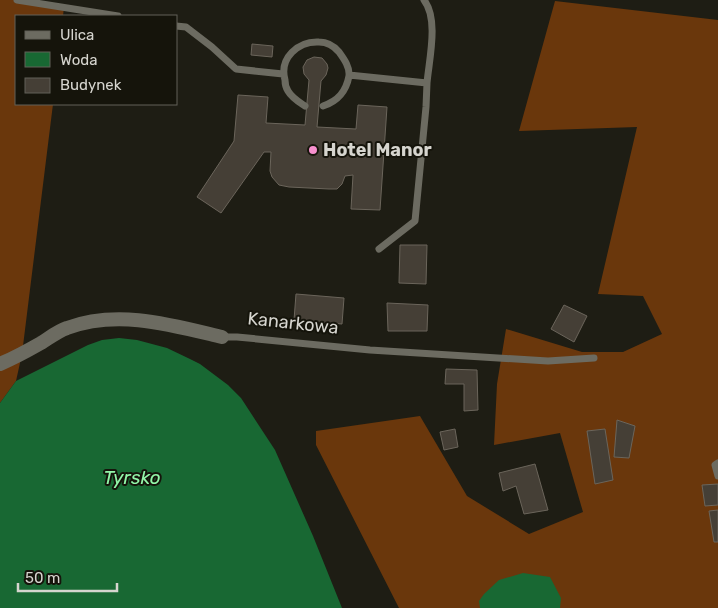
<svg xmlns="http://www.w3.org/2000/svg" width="718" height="608" viewBox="0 0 718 608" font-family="Rubik,sans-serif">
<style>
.forest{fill:#6a370c}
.water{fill:#186833}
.building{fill:#453f36;stroke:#6b655b}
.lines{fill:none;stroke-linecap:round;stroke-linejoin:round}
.service{stroke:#6c6b61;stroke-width:7}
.minor{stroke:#6c6b61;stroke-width:14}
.poi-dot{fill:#f790ce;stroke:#15140b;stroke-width:2}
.labels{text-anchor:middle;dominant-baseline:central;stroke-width:4;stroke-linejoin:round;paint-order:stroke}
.poi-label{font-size:18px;font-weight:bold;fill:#d6d5cf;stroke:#15140b;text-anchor:start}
.street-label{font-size:18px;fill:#d6d5cf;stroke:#15140b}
.water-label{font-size:19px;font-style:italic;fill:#92f7a9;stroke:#15140b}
</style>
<rect width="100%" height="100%" fill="#1e1d14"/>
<!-- forest -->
<path class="forest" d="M0,0H17L64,7L63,16H16V104H53L22,354L16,381L0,403Z
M555,1L718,20V608H399L316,445V431L420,416L467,496L529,534L583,512L560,433L494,445L497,384L506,329L582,352H623L662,334L643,296L598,294L637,127L519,131Z"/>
<!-- water -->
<path class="water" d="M119,338L137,340L167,348L190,359L200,364L228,385L241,398L275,450L313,536L342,608H0V403L16,381L88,345L102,340Z
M523,573L550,577L561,598L560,608H480L479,601L484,594L499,580Z"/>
<!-- building -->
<path class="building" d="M252,44L273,46L272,57L251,55Z
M314,57L322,58L327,64L328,68L326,75L321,81L317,127L356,129L358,105L387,107L380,210L351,209L353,175L345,176L342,184L337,189H329L289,187L279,185L272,177L270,171L271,152H264L221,213L197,197L234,141L238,95L268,97L266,123L305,125L309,80L304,74L303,67L307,60Z
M400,245H427L426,284L399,283Z
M296,294L344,298L342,324L294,320Z
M387,303L428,305L427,331H388Z
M564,305L587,316L574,342L551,329Z
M446,369L477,370L478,410L464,411V384H445Z
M617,420L635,426L629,458L614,457Z
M455,429L458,447L444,450L440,432Z
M605,429L613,480L595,484L587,431Z
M535,464L548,510L524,514L516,486L503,491L499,473Z
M718,484V505L705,506L702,485Z
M718,510V542H714L709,511Z"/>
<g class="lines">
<!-- service -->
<path class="service" d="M17,0L118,16
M424,0C439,19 429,60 427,83
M176,26L186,27L212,47L236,69L283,74
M349,75L427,83L426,107L415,221L379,249
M305,106C299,102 292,98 288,91C286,88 285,84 285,80C279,58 298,41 319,42C327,42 334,46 339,52C344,59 350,67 349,76C346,92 338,101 323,106
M222,337H237L370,350L548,361L594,358
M718,463L715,465L718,476"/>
<!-- minor -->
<path class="minor" d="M0,364C14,358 27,351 41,343C49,338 58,331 67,328C118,309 172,325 222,337"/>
</g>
<!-- markers -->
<circle class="poi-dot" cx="313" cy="150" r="5"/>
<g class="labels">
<!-- poi labels -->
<g class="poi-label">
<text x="323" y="150">Hotel Manor</text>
</g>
<!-- street labels -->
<g class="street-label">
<text transform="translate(293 323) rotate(6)">Kanarkowa</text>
</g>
<!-- water labels -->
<g class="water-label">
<text x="132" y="477">Tyrsko</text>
</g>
</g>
<!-- legend -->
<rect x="15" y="15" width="162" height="90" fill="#15140b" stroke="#626159"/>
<rect x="25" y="31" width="25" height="8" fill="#6c6b61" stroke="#626159"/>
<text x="60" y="40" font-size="15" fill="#d6d5cf">Ulica</text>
<rect x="25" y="52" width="25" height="15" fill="#186833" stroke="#626159"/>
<text x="60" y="65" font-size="15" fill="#d6d5cf">Woda</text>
<rect x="25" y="78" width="25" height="15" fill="#453f36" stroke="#626159"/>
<text x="60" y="90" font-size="15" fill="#d6d5cf">Budynek</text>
<!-- scale -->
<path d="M18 583v8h99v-8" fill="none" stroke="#d6d5cf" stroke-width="2.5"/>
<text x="25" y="583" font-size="15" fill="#d6d5cf" stroke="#15140b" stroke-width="4" paint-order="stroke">50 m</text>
</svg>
